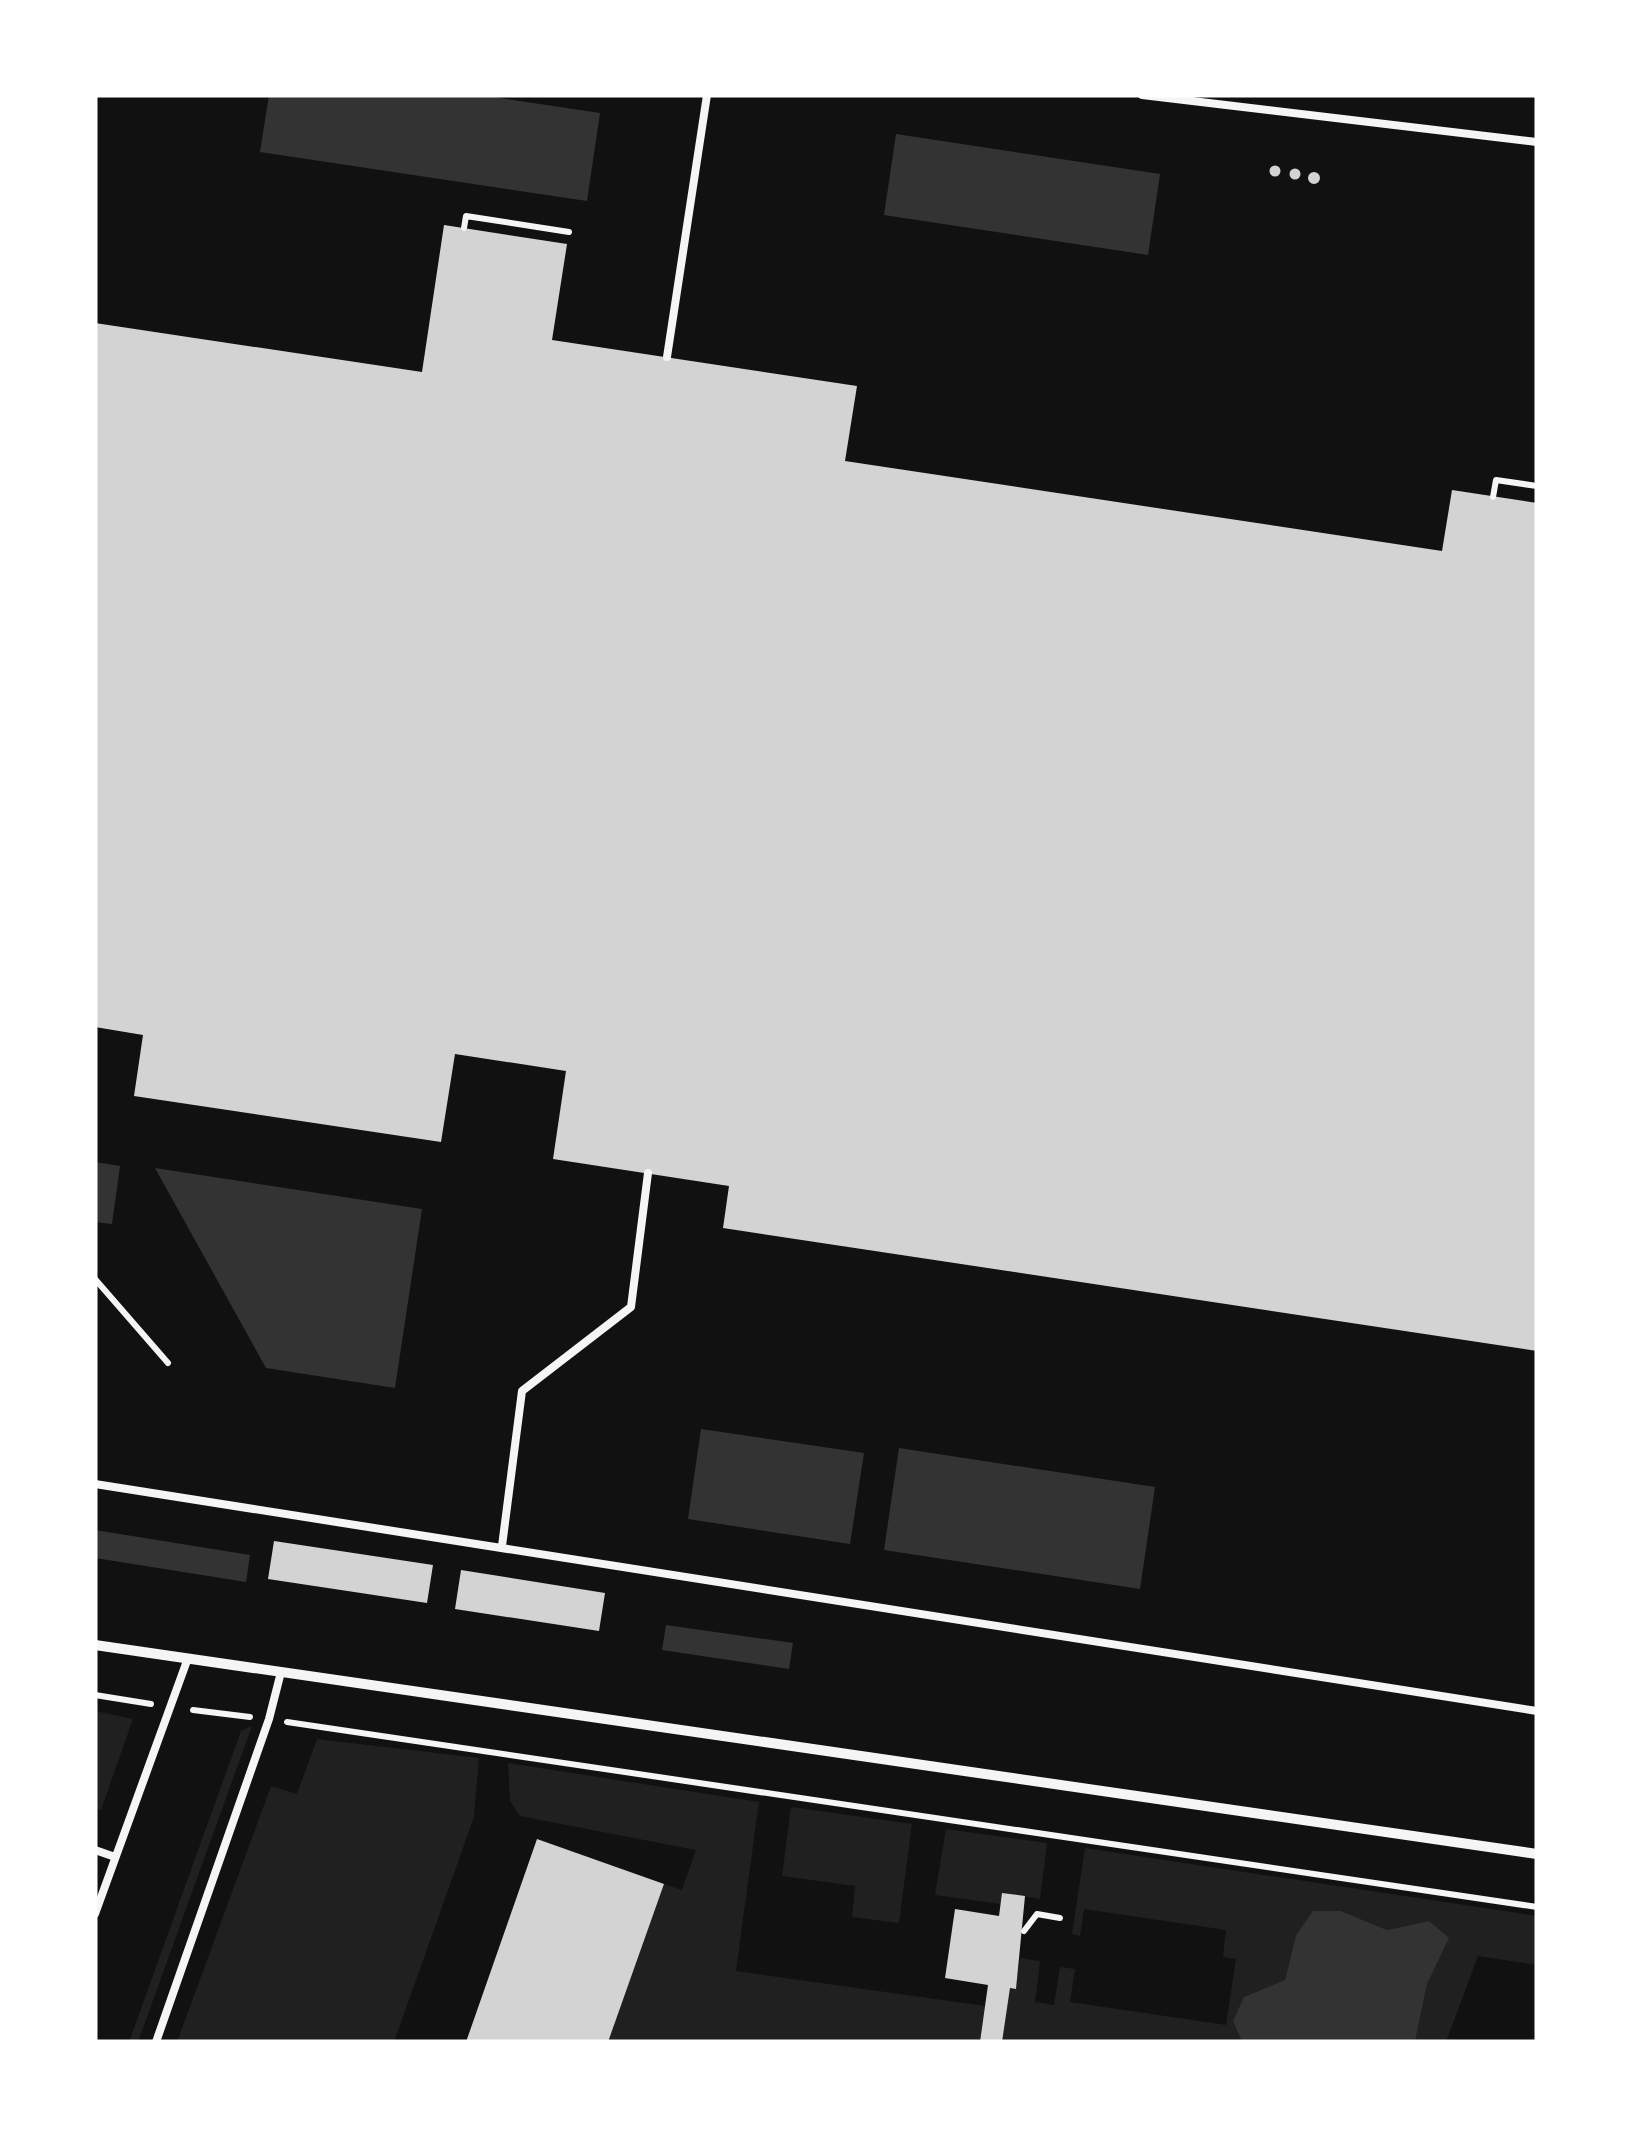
<svg xmlns="http://www.w3.org/2000/svg" width="1632" height="2137" viewBox="0 0 1632 2137" font-family="Merriweather,serif">
<style>
.green{fill:#202020}
.water{fill:#333}
.building{fill:#d3d3d3}
.lines{fill:none;stroke-linecap:round;stroke-linejoin:round}
.path{stroke:#f5f5f5;stroke-width:6}
.service{stroke:#f5f5f5;stroke-width:8}
.minor{stroke:#f5f5f5;stroke-width:10}
</style>
<rect width="100%" height="100%" fill="#111"/>
<!-- green -->
<path class="green" d="M95,1711L133,1719L101,1810L95,1808Z
M252,1726L138,2042H129L241,1731Z
M317,1739L479,1758L474,1817L394,2042H177L271,1786L297,1794Z
M508,1763L759,1802L736,1971L985,2006L980,2042H608L664,1884L682,1890L696,1850L520,1816L510,1801Z
M791,1807L912,1824L899,1923L852,1917L855,1886L782,1876Z
M946,1829L1047,1843L1040,1899L1003,1893L1001,1904L935,1895Z
M1085,1848L1537,1916V1965L1478,1956L1446,2042H1415L1427,1984L1448,1938L1429,1921L1387,1930L1341,1911H1314L1296,1935L1285,1980L1233,2021L1242,2042H1002L1010,1988H1016L1020,1958L1040,1961L1035,2002L1054,2005L1060,1967L1075,1969L1070,2002L1226,2025L1236,1959L1223,1957L1226,1930L1084,1909L1080,1936L1072,1934Z"/>
<!-- water -->
<path class="water" d="M269,95H479L600,113L587,201L260,152Z
M896,134L1160,174L1148,255L884,215Z
M95,1162L120,1166L112,1224L95,1222Z
M155,1168L422,1209L395,1388L266,1368Z
M701,1429L864,1453L850,1544L688,1519Z
M899,1448L1155,1487L1140,1589L884,1550Z
M95,1530L250,1555L246,1582L95,1558Z
M666,1625L793,1643L789,1669L662,1650Z
M1313,1911H1341L1387,1930L1429,1921L1449,1938L1427,1984L1415,2042H1242L1233,2021L1244,1997L1285,1980L1296,1935Z"/>
<!-- building -->
<path class="building" d="M1269.5 171a5.5 5.5 0 1 1 11 0a5.5 5.5 0 1 1-11 0Z
M1289.5 174a5.5 5.5 0 1 1 11 0a5.5 5.5 0 1 1-11 0Z
M1308 178a6 6 0 1 1 12 0a6 6 0 1 1-12 0Z
M444,225L567,244L552,340L857,386L845,461L1442,551L1452,490L1537,503V1351L723,1228L729,1186L553,1159L566,1071L455,1054L441,1142L134,1096L143,1035L95,1027V323L422,372Z
M274,1541L433,1565L427,1603L268,1579Z
M461,1570L605,1593L599,1631L455,1609Z
M537,1839L664,1884L608,2042H466Z
M1002,1893L1025,1896L1016,1989L1010,1988L1002,2042H980L988,1985L945,1978L955,1909L999,1916Z"/>
<g class="lines">
<!-- path -->
<path class="path" d="M464,228L466,216L569,232
M1493,497L1496,480L1537,486
M95,1279L168,1363
M95,1695L151,1704
M193,1710L250,1717
M287,1722L1537,1907
M1024,1931L1037,1914L1060,1918"/>
<!-- service -->
<path class="service" d="M1142,95L1537,142
M667,357L707,95
M95,1484L1537,1711
M502,1546L522,1391L631,1307L648,1173
M95,1850L115,1857
M95,1914L188,1658
M156,2042L269,1719L281,1672"/>
<!-- minor -->
<path class="minor" d="M95,1645L1537,1854"/>
</g>
<!-- border -->
<rect width="1632" height="2137" fill="none" stroke="#ffffff" stroke-width="195"/>
</svg>
